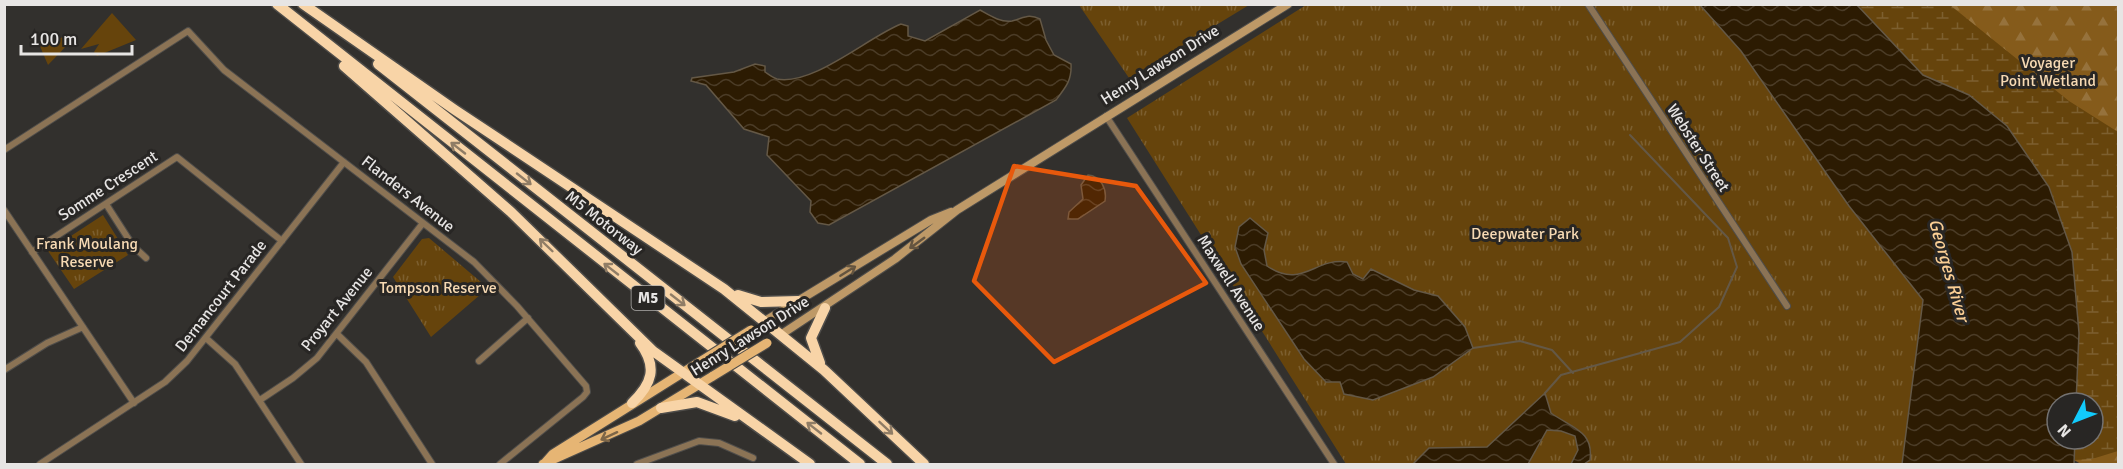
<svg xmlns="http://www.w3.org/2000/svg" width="2123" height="469" viewBox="0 0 2123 469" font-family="Signika,sans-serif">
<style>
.grass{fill:#66440c}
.forest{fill:url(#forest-firs)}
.wetland{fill:url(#wetland-marsh)}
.park{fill:url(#park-tufts)}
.water{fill:url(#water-waves);stroke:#645846;stroke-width:1.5}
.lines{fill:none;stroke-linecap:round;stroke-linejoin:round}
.stream{stroke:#645846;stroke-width:2}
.street-casing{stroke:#4f4d4a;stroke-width:8}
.secondary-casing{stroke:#4f4d4a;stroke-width:10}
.primary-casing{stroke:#4f4d4a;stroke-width:11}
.highway-casing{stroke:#4f4d4a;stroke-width:13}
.street{stroke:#8b7355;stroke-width:6}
.secondary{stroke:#be9967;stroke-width:8}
.primary{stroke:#e6b574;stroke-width:9}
.highway{stroke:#f8d4a7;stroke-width:10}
.primary-bridge-casing{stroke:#4f4d4a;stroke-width:11;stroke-linecap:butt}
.primary-bridge{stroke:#e6b574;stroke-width:9}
.oneway{stroke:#907d66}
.oneway2{stroke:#64543f}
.oneway3{stroke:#7d6648}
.marked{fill:#e8590c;fill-opacity:0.2;stroke:#e8590c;stroke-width:4.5;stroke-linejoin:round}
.labels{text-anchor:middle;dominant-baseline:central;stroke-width:6;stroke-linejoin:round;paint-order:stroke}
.shield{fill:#282624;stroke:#aeacaa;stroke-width:1.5}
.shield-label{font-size:15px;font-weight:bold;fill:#e7e5e4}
.park-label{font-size:16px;fill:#f6d9b3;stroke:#282624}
.street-label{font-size:16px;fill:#e7e5e4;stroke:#282624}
.water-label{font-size:18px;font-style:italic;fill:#face94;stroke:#282624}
</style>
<defs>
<pattern id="forest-firs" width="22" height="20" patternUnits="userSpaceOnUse" patternTransform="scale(1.5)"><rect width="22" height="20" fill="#855b1b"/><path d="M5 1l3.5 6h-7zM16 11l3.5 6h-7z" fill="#96723c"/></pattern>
<pattern id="wetland-marsh" width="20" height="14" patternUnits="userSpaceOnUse" patternTransform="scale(1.5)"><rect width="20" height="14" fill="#66440c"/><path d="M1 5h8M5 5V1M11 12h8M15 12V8" fill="none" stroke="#7c5f2f"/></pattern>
<pattern id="park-tufts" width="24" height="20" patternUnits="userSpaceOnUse" patternTransform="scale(1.5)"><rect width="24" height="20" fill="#66440c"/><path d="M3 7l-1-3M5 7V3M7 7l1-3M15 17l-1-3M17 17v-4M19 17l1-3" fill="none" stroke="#7c5f2f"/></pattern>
<pattern id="water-waves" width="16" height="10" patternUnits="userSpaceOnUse" patternTransform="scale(1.5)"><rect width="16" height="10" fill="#2c1b02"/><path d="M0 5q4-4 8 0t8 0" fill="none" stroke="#4b3c27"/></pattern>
</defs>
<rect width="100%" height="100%" fill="#32302d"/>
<!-- grass -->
<path class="grass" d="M112,13L136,40L97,56L94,52L99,44L81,49Z
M74,34L75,37L48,65L39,44Z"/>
<!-- forest -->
<path class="forest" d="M1857,5H2118V464H2081L2074,460L2075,439H2093V403H2076L2079,333Z"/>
<!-- wetland -->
<path class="wetland" d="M1857,5H1950L2069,101L2118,132V451L2092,459L2074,460L2075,439H2093V403H2076L2079,333L2007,126L1969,95L1923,75Z"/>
<!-- park -->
<path class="park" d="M1079,5H1249L1129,78Z
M1306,5H1700L1741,51L1849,206L1923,300L1902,464H1346L1127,118Z
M103,215L128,255L74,289L48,251Z
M429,238L488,288L431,337L393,277L422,239Z"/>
<!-- water -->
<path class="water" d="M1700,5H1857L1923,75L1969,95L2007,126L2049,187L2072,252L2079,333L2076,403H2057V439H2075L2074,464H1902L1923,300L1849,206L1741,51Z
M980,10C989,15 1001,23 1012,21C1024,18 1028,13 1040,19L1046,40L1054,55L1071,64C1072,80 1066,87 1056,100L829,225L818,223L810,212L811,201L767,155L769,137L744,129L706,85L691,81L692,78L734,72L755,64L765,66V72C768,74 773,78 777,79C813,86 868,37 901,24L908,26V36L925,41Z
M1088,175C1101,176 1107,189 1105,201L1078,219H1068L1069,212L1083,199L1081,185Z
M1250,218L1268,233L1264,250L1267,266C1302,290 1315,257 1347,262L1353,274L1363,279L1371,269L1414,290L1438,296L1465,327L1473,348L1433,377L1373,400L1344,394L1340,382H1326L1304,359L1241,264L1235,247L1239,227Z
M1545,393L1551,413C1572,428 1594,431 1590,460L1584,464H1571L1578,450L1575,436L1561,431L1547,430L1528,464H1413L1429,448L1487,447Z"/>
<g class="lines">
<!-- stream -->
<path class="stream" d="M1473,348L1520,341L1552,350L1573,373
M1545,393L1561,375L1680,342L1719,307L1737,267L1728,238L1630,135"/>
<!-- street casing -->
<g class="street-casing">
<path id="street" d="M1588,4L1787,306
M1106,116L1334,464
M4,150L188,31L224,70L474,262L517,306L586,386L587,392L583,397L500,464
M106,204L133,246L146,258
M4,210L134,403
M32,252L177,157L282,241
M337,334L366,362L432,464
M207,339L235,364L301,464
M479,361L528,318
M4,370L47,343L83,327
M260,400L293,378L317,358L423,223
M40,464L165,382L187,361L344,162
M637,464L699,441L719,443L753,458"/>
</g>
<!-- secondary casing -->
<g class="secondary-casing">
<path id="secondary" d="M765,321L931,220L951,212
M782,334L895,259L957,210L1288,4"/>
</g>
<!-- primary casing -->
<g class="primary-casing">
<path id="primary" d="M545,463L553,454L698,363
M543,464L639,421L713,376"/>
</g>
<!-- highway casing -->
<g class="highway-casing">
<path id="highway" d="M277,4L860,464
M303,4L455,110L724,289L824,370L924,464
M378,64L887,464
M344,66L511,212L653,351L810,464
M738,295L761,302L798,301
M820,363L811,338L825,308
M632,403C652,384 658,367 640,343
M661,408L697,402L735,416"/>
</g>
<!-- street -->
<use href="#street" class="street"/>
<!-- secondary -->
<use href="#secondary" class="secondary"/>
<!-- primary -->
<use href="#primary" class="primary"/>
<!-- highway -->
<use href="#highway" class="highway"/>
<!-- primary-bridge casing -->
<g class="primary-bridge-casing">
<path id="primary-bridge" d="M698,363L751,330
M713,376L767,343"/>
</g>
<!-- primary-bridge -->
<use href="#primary-bridge" class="primary-bridge"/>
</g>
<!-- one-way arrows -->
<defs><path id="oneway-shaft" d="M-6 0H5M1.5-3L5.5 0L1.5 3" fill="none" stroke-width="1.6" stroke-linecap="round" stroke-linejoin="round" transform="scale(1.5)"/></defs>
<g class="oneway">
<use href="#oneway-shaft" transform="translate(458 148) rotate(-142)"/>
<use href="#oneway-shaft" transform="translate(524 179) rotate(38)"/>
<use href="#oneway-shaft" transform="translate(546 245) rotate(-136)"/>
<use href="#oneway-shaft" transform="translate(611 269) rotate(-142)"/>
<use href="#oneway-shaft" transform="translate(678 300) rotate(38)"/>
<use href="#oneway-shaft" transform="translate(814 428) rotate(-142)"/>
<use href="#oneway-shaft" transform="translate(886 428) rotate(43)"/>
</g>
<g class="oneway2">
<use href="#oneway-shaft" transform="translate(917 243) rotate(144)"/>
<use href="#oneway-shaft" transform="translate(848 271) rotate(-32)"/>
</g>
<use class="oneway3" href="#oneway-shaft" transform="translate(609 436) rotate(155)"/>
<!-- marked area -->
<path class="marked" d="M1014,166L1136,186L1206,283L1054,362L974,281Z"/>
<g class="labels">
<!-- shield labels -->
<rect class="shield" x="631.5" y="286" width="33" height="24" rx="4.5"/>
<g class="shield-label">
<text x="648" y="298">M5</text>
</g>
<!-- park labels -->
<g class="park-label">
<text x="2048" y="63">Voyager<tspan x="2048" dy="18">Point Wetland</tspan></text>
<text x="1525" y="234">Deepwater Park</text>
<text x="87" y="244">Frank Moulang<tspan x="87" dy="18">Reserve</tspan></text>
<text x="438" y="288">Tompson Reserve</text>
</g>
<!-- street labels -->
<g class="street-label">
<text transform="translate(1160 65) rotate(-32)">Henry Lawson Drive</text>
<text transform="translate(1698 148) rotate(57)">Webster Street</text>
<text transform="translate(108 186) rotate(-33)">Somme Crescent</text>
<text transform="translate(408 194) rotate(38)">Flanders Avenue</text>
<text transform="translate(604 223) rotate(38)">M5 Motorway</text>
<text transform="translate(1231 283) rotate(57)">Maxwell Avenue</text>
<text transform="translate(221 296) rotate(-52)">Dernancourt Parade</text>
<text transform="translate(337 309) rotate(-51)">Proyart Avenue</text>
<text transform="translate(750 336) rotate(-32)">Henry Lawson Drive</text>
</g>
<!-- water labels -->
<g class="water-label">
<text transform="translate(1949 270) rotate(74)">Georges River</text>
</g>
</g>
<!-- border -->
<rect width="2123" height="469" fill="none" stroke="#e7e5e4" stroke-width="12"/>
<!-- north arrow -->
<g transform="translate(2075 421) rotate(228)"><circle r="28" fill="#282624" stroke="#747271" stroke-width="1.5"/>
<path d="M0-4.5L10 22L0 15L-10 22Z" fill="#12cafb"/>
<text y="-9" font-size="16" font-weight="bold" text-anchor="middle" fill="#e7e5e4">N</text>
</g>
<!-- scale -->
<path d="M21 45v9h111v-9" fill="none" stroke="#e7e5e4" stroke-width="3"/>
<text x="30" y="45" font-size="18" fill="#e7e5e4" stroke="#282624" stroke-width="4.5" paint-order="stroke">100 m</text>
</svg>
